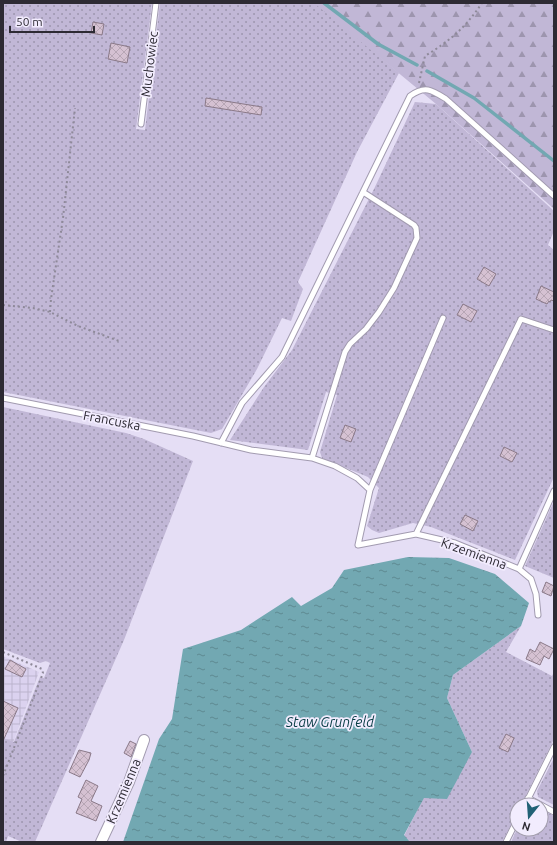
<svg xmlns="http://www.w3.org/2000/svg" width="557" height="845" viewBox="0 0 557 845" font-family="Ubuntu,sans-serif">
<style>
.industrial{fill:url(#industrial-grid)}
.grass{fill:url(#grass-dots)}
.forest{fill:url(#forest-firs)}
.water{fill:url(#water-ripples)}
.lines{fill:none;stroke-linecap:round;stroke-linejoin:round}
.stream{stroke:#72a8b2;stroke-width:3.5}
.building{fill:url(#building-cross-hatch);stroke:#8a7988}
.service-casing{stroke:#a29bb0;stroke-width:7}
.minor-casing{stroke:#a29bb0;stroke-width:12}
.path{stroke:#8e8999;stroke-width:2;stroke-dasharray:2 3;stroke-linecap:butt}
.service{stroke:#fff;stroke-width:5}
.minor{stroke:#fff;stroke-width:10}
.labels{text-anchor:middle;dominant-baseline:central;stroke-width:3.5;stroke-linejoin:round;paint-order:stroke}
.street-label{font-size:13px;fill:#2d2a33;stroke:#f2ecfe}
.water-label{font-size:14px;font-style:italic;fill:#073c44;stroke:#f2ecfe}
</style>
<defs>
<pattern id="industrial-grid" width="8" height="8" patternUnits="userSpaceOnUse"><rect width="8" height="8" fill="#dbd2ef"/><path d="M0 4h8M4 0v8" fill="none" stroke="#bcb4cd"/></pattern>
<pattern id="grass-dots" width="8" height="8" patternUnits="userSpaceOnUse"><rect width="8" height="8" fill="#c1b7d6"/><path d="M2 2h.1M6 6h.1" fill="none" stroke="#9d95ae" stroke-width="1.8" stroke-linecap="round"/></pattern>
<pattern id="forest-firs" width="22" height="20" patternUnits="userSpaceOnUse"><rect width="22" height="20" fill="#c1b7d6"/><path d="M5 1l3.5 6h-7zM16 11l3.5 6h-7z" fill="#9d95ae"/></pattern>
<pattern id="water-ripples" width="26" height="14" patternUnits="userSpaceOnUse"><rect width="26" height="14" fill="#72a8b2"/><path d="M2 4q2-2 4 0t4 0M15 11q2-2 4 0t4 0" fill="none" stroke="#5e8991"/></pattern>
<pattern id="building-cross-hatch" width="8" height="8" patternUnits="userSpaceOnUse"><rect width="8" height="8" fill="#d5c1d2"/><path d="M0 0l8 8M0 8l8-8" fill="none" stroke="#b7a6b5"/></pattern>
</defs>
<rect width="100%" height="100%" fill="#e5def5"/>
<!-- industrial -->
<path class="industrial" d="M3,656L39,672L13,743L3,738Z"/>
<!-- grass -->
<path class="grass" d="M3,3H152L136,129L145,130L160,3H316L399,73L357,152L298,282L303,289L291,321L282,318L257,369L222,429L211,433L3,392Z
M415,102L436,104L554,211V231L548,245L554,250V477L515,560L431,527L413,523L379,533L372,530L367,526L379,488L368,477L322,458L320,452L337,395L326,392L308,450L230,440L264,387L292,350L374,189Z
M3,407L126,433L144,439L193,461L124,640L35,842H22L8,836L6,842H3V738L14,742L40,677L44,678L50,663L46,661L40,663L3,649Z
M554,501V578L525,566Z
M521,626L506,652L552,676L554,672V739L521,805H517V813L502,842H410L404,836L424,797L472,752L447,698L453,675Z
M554,758V805L538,797L537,791Z
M541,809L554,816V842H511L517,829H541Z"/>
<!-- forest -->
<path class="forest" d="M314,3H554V209L436,104Z"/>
<!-- water -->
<path class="water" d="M408,557L449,558L495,574L529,603L521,626L453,675L447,698L472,752L447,799L424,798L404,835L410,842H123L159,739L172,719L183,649L241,630L292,597L301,606L332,588L344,570Z"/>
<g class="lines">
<!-- stream -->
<path class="stream" d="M324,3L378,44L417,65
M427,71L474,98L554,161"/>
</g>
<!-- building -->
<path class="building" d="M93,22L104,24L102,35L91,33Z
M111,43L130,47L127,63L108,59Z
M206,98L262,107L261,115L205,106Z
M484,267L496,274L489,286L477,279Z
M541,286L554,292V301L551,300L550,302L549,301L547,304L536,299Z
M463,304L477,311L471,322L457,315Z
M345,425L356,429L351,442L340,438Z
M504,447L517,453L512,462L500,456Z
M465,515L478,521L473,531L460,524Z
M546,582L554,586L551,596L542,592Z
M540,642L554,649L549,659L544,656L540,665L526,659L530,649L535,652Z
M10,660L26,669L22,677L5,669Z
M3,701L18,708L3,741Z
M506,734L514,738L508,752L499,748Z
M130,741L136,744L131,757L124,753Z
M79,750L91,753L89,760L80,777L69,772Z
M86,780L98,786L91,801L102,806L96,821L76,813L82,799L78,797Z"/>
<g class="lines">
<!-- service casing -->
<g class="service-casing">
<path id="service" d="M141,124L156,3
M3,398L193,436L251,450L312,458L335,466L357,478L370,490L358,545L416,534L455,543L519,569L531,579L536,594L538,615
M221,443L242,403L282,357L410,96C425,85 432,90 446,99L554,196
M312,458L345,352L350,344L366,329L379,312L394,288L417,238L416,228L414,225L363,192
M370,490L443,318
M416,534L521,319L554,330
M519,569L554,491
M528,798L541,805
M525,805L554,747
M541,805L554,812
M506,842L517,820"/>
</g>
<!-- minor casing -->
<g class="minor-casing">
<path id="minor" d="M101,842L129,782L144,740"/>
</g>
<!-- path -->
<path class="path" d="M419,83L425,56C451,40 465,28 482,3
M3,305L33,308L50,312L78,326L119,341
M50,312L51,299L63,218L75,108
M3,652L42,669L43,673L3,776"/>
<!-- service -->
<use href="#service" class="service"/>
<!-- minor -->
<use href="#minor" class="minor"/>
</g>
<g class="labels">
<!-- street labels -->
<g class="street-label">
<text transform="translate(149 64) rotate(-83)">Muchowiec</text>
<text transform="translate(112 420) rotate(11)">Francuska</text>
<text transform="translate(474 553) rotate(20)">Krzemienna</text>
<text transform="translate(123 791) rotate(-67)">Krzemienna</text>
</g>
<!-- water labels -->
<g class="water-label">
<text x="330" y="722">Staw Grunfeld</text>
</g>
</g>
<!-- border -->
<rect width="557" height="845" fill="none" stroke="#2d2a33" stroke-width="8"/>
<!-- north arrow -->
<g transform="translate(529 817) rotate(197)"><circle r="19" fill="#f2ecfe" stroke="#a39ead"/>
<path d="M0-3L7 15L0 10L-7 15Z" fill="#216176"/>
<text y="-6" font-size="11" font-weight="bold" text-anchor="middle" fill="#2d2a33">N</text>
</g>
<!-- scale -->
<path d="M10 26v6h84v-6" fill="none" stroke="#2d2a33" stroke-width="2"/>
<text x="16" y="26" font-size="12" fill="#2d2a33" stroke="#f2ecfe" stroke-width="3" paint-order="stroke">50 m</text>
</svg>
